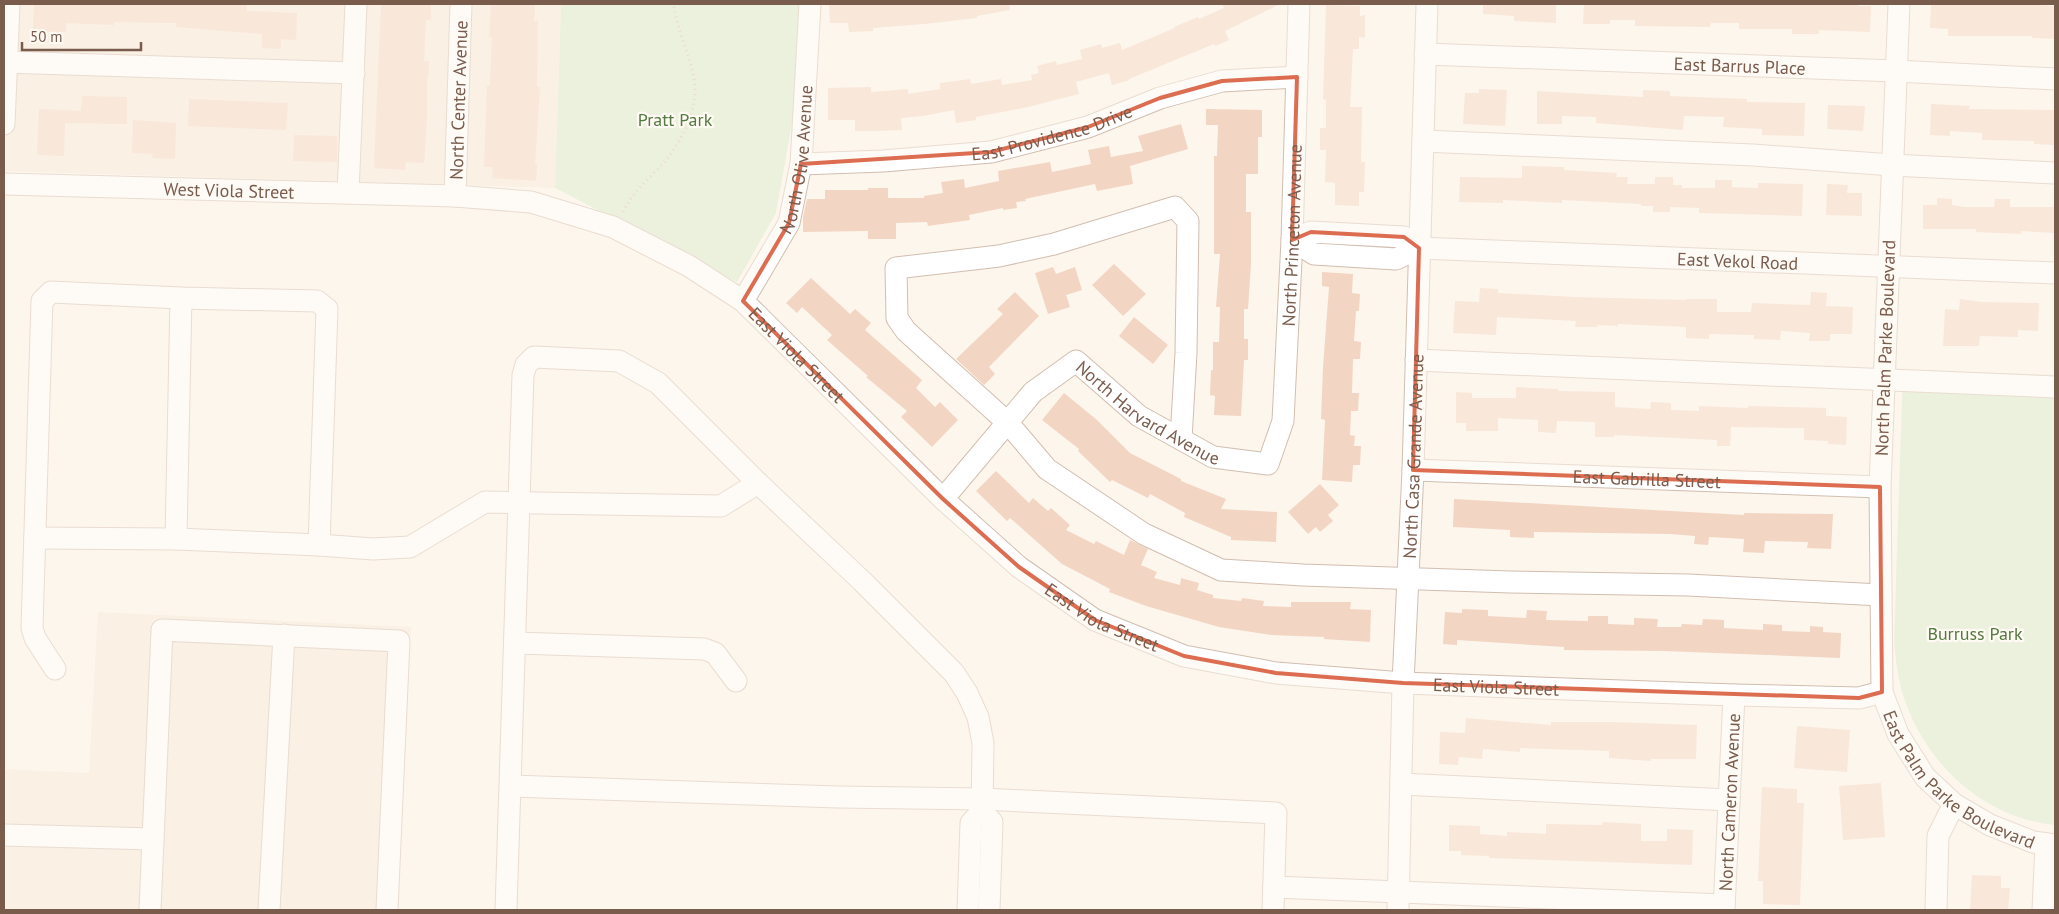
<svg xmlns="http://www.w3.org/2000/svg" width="2059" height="914" viewBox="0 0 2059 914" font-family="'PT Sans',sans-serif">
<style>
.residential{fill:#f5e8da}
.green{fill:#d8ecc9}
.building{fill:#f3d5c3}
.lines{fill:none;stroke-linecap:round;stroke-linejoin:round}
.minor-casing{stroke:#d1beb0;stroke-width:23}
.path{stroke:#d9b8a5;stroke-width:3;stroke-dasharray:1 4;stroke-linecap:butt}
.minor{stroke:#fff;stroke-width:21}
.marked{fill:none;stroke:#dc6d51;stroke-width:4;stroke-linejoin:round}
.labels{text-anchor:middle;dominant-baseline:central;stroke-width:4.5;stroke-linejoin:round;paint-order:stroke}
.street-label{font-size:18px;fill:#7a5c4d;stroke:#fffaf3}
.park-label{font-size:18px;fill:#537a41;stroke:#fffaf3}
</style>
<rect width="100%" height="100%" fill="#fdf6ec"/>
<!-- residential -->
<path class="residential" d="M4,4H561L555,188L4,171Z
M98,612L411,627L397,910H4V769L89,773Z"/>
<!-- green -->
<path class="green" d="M561,4H799L796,101L776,213L737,282L555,188Z
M1903,370L2055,375V825C1981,818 1920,759 1901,688C1897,672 1895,656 1894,639Z"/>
<!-- building -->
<path class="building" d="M34,4H247V11L297,13L296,40L281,39V49L262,48V34L176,27L177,23L114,22V25L66,23V32L33,31Z
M381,4H431V20H426L424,61H429L428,78H427V119L424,163L406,162L405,170L374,168Z
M491,4H535L534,21H538L537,87H540L535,164H537L536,181L492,178L493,167H484L487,86H490L492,37H489Z
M829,4H1009L1010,10L977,16V18L925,24L873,28V31L849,32L848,23H830Z
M1222,4H1280L1225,31L1229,40L1215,46L1214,44L1129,79L1130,80L1112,85L1109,73L1076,82L1079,94L1028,107L976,117V120L956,123L954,110L923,116L901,118L902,130L879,131H855V120H828V88L871,87V92L908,89V94L940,89V83L970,79L971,84L1001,79L1002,85L1032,80L1031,75L1039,73L1037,66L1056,61L1057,65L1082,59L1080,50L1101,44L1102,48L1120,43L1122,50L1175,28L1174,27L1198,17L1199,19L1224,8Z
M1483,4H1556V23L1514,21V16L1483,14Z
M1584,4H1858V6H1871L1870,32L1819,30V34H1792V29H1739V23H1711L1710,27L1635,26V20H1610V24H1583Z
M1931,4H2024L2055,6V39L2032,38V36H1948V29L1930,28Z
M1326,5L1360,6V16L1365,15V38L1359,37V49H1353L1350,107H1362L1361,162H1365L1364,192H1359V206L1335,205V183L1325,182L1326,150H1320V128H1326V100L1323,99Z
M1479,89L1507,90L1505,126L1463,124L1465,93H1479Z
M1643,90L1670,91V96L1747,99V102L1805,103L1804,136L1762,135V129L1723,127L1724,117L1684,116L1683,130L1596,123V117L1562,116V124H1537V91L1643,97Z
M82,96L127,97V124L65,123L64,156L37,155L39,109L81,111Z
M189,99L288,103L286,130L188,126Z
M1931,104L1970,106L1969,109L2055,110V145L2034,144V141L1982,140V133L1950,131V136L1930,135Z
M1828,105L1865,106L1863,131L1827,129Z
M1206,109L1262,110V137H1258V174H1246V212H1251V264L1248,309H1244V339H1248V360H1244L1241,416L1214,415L1215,396L1210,395L1211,370H1213V342H1219L1220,307H1216L1220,254H1214V156H1217L1218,125H1206Z
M133,120L176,123L175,159L152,158L153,154L132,153Z
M1181,124L1188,149L1130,166L1133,184L1097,191L1095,184L1025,199L1026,201L1016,202L1017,208L1003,210V208L969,215L970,220L928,226L927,222L896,223V239H868V231L803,232V217L807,199H825V190H868V188H888V198H924V196L943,193L941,182L964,179L965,188L999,181L998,171L1050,162L1052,172L1091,164L1088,150L1109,146L1111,157L1143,151L1138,136Z
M294,135L337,136V162L293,161Z
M1522,166L1564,167V170L1617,173L1616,177H1628L1627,184H1655V177H1673V185H1682V188H1715V180H1732V187L1758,188V183L1803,184L1802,216L1699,213V208L1670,207V212H1653V206H1641V204L1562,200V203L1503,200V203L1459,202L1460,177L1522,178Z
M1827,184L1848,185L1847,193H1862V216L1826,215Z
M1937,198L1952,199V205L1965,207H1994L1995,199H2010V207H2055V233L2021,231V234L1976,232V229H1923V205H1937Z
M1114,264L1146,294L1123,316L1092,285Z
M1053,267L1056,274L1075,267L1082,290L1066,295L1070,307L1048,314L1035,273Z
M1322,272L1353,274L1352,293L1360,294L1359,311H1356L1354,341L1361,342L1360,359H1353L1352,393H1359L1358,411H1351L1350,435L1355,436L1354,446H1361L1360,465H1353L1352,482L1322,480L1325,420L1321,419L1323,367L1329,287L1322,286Z
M811,278L850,314L855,309L871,323L865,330L922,380L916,388L935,407L940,402L958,420L932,447L901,417L907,411L866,377L868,376L827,340L832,335L802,307L797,313L786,303Z
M1480,288L1498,289V293L1575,297L1686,300V299H1717V312H1751L1752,303L1810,305L1811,292L1827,293L1826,306L1853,307L1852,334H1830V341H1809L1810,333L1781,331L1780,340L1754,339V335L1709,334V339L1686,338V327L1618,324V326L1597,325V327H1575L1576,321L1497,317L1496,335L1453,333L1455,301L1479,302Z
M1015,292L1039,316L989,367L995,374L984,385L956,359L1003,314L997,309Z
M1960,299L1982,302L2039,303L2038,331L2018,330V337L1980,336L1979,346H1943L1945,309L1959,310Z
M1134,317L1168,345L1153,364L1119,336Z
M1516,387L1558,389V391L1615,392V407L1650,409L1651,402L1671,403V410L1699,411V406L1748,408V406L1826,408V416L1847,417L1846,445L1828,444V441L1804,440V428L1731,427L1730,446H1717V440L1614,435V437H1595V422L1557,421L1556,433L1538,432V420L1498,418V431H1466V423H1456V392L1472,393V398H1516Z
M1064,393L1097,420L1130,453L1181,479V481L1226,499L1221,509L1277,512L1276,542L1231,540V537L1184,517L1185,513L1150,494L1148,498L1112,480L1110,482L1078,451L1079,449L1042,420Z
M996,471L1029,503L1033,498L1048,511L1051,508L1070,525L1066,530L1094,544L1096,541L1124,555L1130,540L1148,549L1141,565L1157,572L1154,578L1180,585L1181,578L1199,583L1197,590L1213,595V598L1241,601L1242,598L1264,601L1263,606L1291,607V602H1351L1350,609L1371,610L1370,642L1324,639V637L1271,635L1219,627L1146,606L1109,592L1110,589L1062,564L1010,518L1007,521L976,491Z
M1320,484L1339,505L1328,515L1333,521L1320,532L1316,527L1308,534L1288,512Z
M1454,499L1744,515V513L1833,514L1831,549L1807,548L1808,542L1765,541L1764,553L1743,552L1744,539L1709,537L1708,545L1694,544L1695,536L1670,534L1534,532V538L1510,537V530L1453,527Z
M1462,609L1488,610V616L1526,618L1527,610L1547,611L1546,620L1588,621V616H1608V624L1634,625V618L1658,619L1657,627H1681L1682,624L1702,625L1703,619L1724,620V628L1763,630V624L1782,625V631L1810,632V626L1823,627V632L1841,633L1840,658L1664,651L1564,650V647L1457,640V645L1443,644L1445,612L1462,613Z
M1466,718L1551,725V722H1611L1697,725L1696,759H1651V761L1609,758V751L1520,748V752L1483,749L1482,759L1459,757L1458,765L1439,764L1440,732L1465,733Z
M1797,726L1850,730L1847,772L1794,768Z
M1881,783L1885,837L1843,840L1839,786Z
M1762,787L1797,789V803H1804L1800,905L1763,904V881H1758Z
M1603,822L1641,824V841H1667V829L1693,830L1692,865L1489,858V856L1461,855V851H1449V825L1480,826V834L1507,836V832L1546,834V824L1602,825Z
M1972,875L2001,876V888H2010L2008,910H1970Z"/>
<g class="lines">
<!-- minor casing -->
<g class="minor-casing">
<g id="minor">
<path id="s1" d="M1899,4L1880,487L1882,692L1898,734L1925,777L1954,804L1990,825L2033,842L2055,845"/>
<path id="s2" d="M1425,54L1896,71L2055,79"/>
<path d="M4,62L354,73"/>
<path d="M4,124L9,4"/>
<path d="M1423,141L1753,155L1892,165L2055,173"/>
<path id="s3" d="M801,164L883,161L991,152L1088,127L1160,98L1222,81L1297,77"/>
<path id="s4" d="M4,184L455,196L531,202L613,227L689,266L743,301L943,499L1019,567L1095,620L1184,656L1276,673L1403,683L1734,695L1859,698L1882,692"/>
<path d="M348,193L356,4"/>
<path id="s5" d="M455,196L461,4"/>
<path id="s6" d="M1419,248L1404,237L1311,232L1292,240L1314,254L1396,259L1419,248L2055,273"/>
<path id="s7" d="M743,301L789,223L801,164L810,4"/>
<path d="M1416,360L2055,387"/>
<path d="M1181,439L1186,353L1188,221L1175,207L1054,244L999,256L896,268L897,318L906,331L1008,423L1047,469L1144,534L1221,570L1303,575L1510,582L1688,585L1881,595"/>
<path id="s8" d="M1413,470L1880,487"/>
<path id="s9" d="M943,499L1033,392L1076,361L1139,416L1213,457L1268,464L1283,421L1292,240L1299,4"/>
<path d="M35,538L176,539L319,545L373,549L410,547L485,502L721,506L758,483"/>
<path d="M176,539L181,298"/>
<path d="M516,643L704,649L715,653L736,681"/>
<path d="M55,669L35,638L32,628L42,301L51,292L181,298L317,301L327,309L319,545"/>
<path d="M1401,784L1729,800"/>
<path d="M511,786L838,797L982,799L1276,813L1273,910"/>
<path d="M982,811L992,822L989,910"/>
<path d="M4,835L153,839"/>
<path d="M1274,887L1724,905"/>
<path d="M150,910L162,630L399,641L387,910"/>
<path d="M269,910L284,635"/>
<path d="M506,910L523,375L526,365L534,357L619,361L658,383L758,483L862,581L954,673L967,693L978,717L983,743L982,811L971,823L968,910"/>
<path id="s10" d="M1398,910L1403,683L1413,470L1427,4"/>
<path id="s11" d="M1724,910L1734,695"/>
<path d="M1936,910L1938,836L1954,804"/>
<path d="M2043,910L2046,844"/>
</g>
</g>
<!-- path -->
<path class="path" d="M623,212C631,195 644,183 657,170C677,149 695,119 695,89C694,59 676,33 674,4"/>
<!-- minor -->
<use href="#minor" class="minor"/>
</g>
<!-- marked area -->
<path d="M0 0H2059V914H0ZM1297,77L1292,240L1311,232L1404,237L1419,248L1413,470L1880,487L1882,692L1859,698L1403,683L1276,673L1184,656L1095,620L1019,567L943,499L743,301L789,223L801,164L991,152L1088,127L1160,98L1222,81Z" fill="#fdf6ec" fill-opacity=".55" fill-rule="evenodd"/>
<path class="marked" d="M1297,77L1292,240L1311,232L1404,237L1419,248L1413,470L1880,487L1882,692L1859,698L1403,683L1276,673L1184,656L1095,620L1019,567L943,499L743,301L789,223L801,164L991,152L1088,127L1160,98L1222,81Z"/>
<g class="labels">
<!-- street labels -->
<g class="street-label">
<text stroke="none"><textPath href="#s2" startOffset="315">East Barrus Place</textPath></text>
<text stroke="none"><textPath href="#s5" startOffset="96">North Center Avenue</textPath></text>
<text stroke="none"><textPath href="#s3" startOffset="254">East Providence Drive</textPath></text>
<text stroke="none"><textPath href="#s7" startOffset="155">North Olive Avenue</textPath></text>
<text stroke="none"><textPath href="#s4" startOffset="225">West Viola Street</textPath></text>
<text stroke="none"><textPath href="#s9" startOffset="648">North Princeton Avenue</textPath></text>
<text stroke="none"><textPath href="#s6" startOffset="585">East Vekol Road</textPath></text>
<text transform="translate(1885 348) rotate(-88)">North Palm Parke Boulevard</text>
<text stroke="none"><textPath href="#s4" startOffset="839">East Viola Street</textPath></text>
<text stroke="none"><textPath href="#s9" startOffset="282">North Harvard Avenue</textPath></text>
<text stroke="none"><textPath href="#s10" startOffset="454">North Casa Grande Avenue</textPath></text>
<text stroke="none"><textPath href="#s8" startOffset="234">East Gabrilla Street</textPath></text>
<text stroke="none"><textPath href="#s4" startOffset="1244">East Viola Street</textPath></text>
<text stroke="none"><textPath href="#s4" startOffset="1649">East Viola Street</textPath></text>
<text stroke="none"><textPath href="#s1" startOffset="811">East Palm Parke Boulevard</textPath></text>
<text stroke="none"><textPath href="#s11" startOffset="108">North Cameron Avenue</textPath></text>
</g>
<!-- park labels -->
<g class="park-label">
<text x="675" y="119">Pratt Park</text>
<text x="1975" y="633">Burruss Park</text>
</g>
</g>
<!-- border -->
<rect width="2059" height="914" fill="none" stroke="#7a5c4d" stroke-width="10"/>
<!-- scale -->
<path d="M22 42v8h119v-8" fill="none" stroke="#7a5c4d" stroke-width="2.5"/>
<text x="30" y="42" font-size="15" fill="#7a5c4d" stroke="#fffaf3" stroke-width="4" paint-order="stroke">50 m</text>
</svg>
